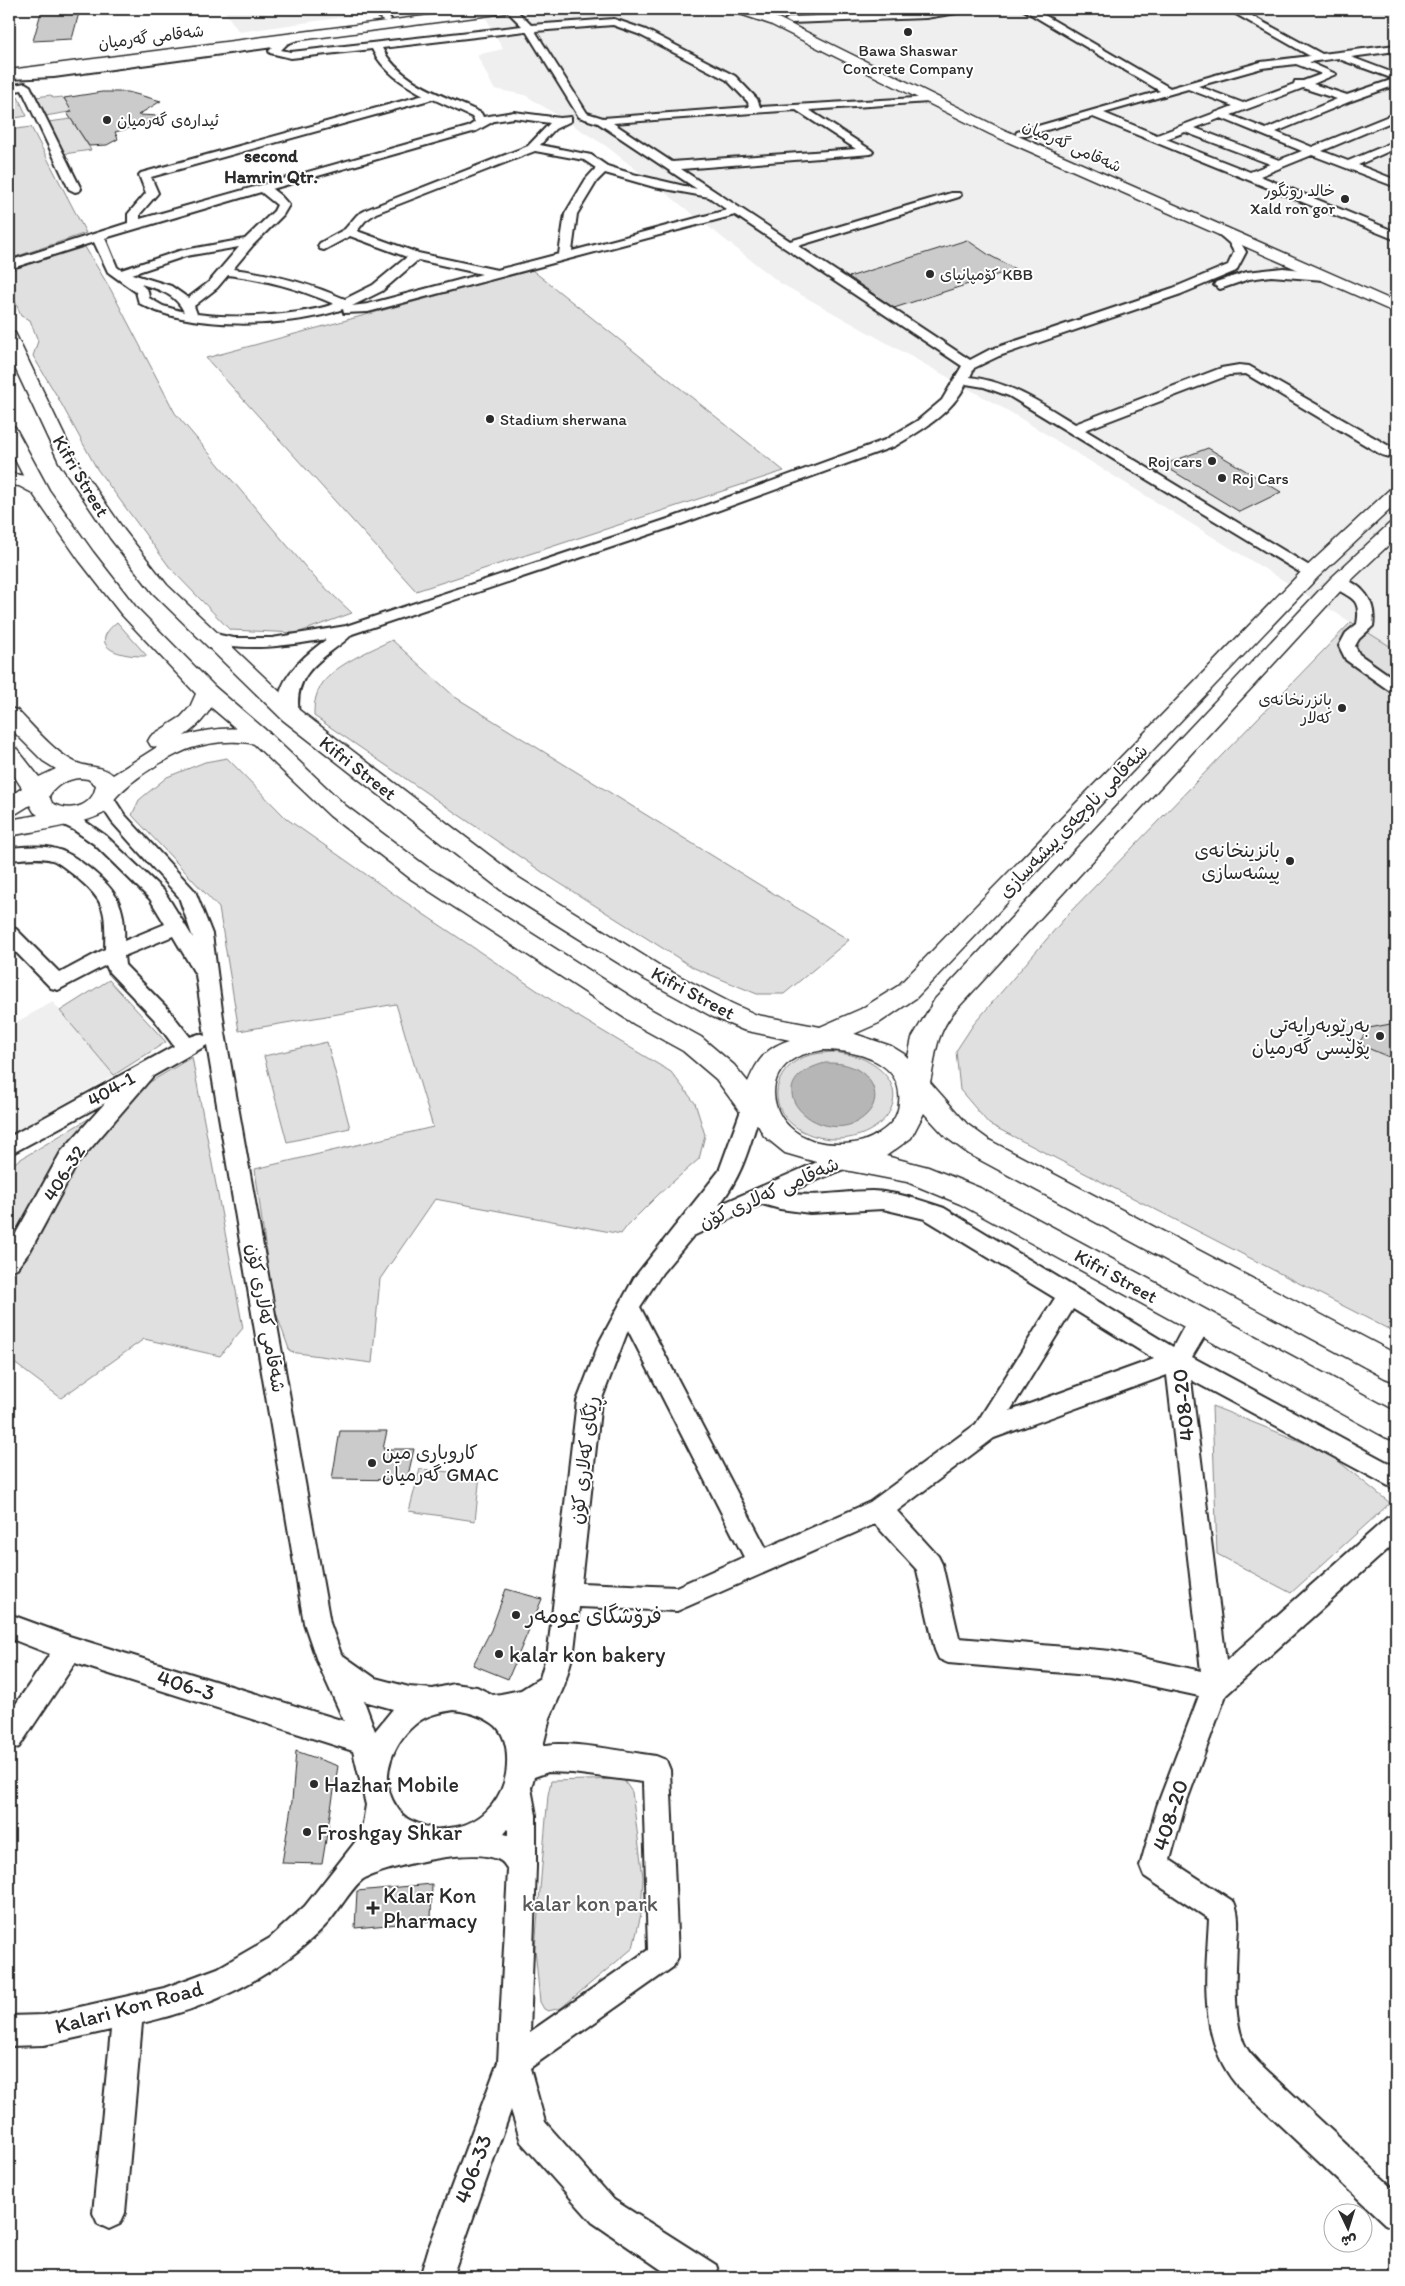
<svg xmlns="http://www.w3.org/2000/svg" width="1405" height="2286" viewBox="0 0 1405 2286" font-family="Itim,'Playpen Sans Arabic',sans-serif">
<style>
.built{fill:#efefef}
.green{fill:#e0e0e0;stroke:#868686}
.water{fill:#b6b6b6;stroke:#7e7e7e}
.building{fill:#cbcbcb;stroke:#2b2b2b}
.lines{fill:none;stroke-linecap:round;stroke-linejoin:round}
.minor-casing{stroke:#2b2b2b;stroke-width:4}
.major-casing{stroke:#2b2b2b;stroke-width:3}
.highway-casing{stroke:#2b2b2b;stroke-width:3}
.minor{fill:#fff;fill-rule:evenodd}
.major{fill:#fff;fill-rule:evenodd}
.highway{fill:#fff;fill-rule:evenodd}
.poi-dot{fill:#2b2b2b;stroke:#fff;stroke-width:2}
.labels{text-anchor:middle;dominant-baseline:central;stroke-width:4;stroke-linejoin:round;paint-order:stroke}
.far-street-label{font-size:16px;fill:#2b2b2b;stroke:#fff}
.far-poi-label{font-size:16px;fill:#2b2b2b;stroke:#fff;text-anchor:start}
.far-quarter-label{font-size:18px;font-weight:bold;fill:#2b2b2b;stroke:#fff}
.street-label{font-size:19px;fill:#2b2b2b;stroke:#fff}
.poi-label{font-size:19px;fill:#2b2b2b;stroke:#fff;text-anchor:end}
.near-street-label{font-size:22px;fill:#2b2b2b;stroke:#fff}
.near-poi-label{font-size:22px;fill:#2b2b2b;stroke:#fff;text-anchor:start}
.near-park-label{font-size:22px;fill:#585858;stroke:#fff}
</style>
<rect width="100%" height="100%" fill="#fff"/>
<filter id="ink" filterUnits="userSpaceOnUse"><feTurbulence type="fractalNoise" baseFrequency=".02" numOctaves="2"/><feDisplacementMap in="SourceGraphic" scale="10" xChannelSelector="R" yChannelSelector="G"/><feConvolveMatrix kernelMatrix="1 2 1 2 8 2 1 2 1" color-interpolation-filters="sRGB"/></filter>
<g filter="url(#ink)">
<!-- built -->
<path class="built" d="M223,9H369L373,13L239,32Z
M481,9H1396V650L1010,412L780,283L606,146L525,95L494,89L477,55L503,49Z
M53,1002L114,1075L9,1135V1026Z"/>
<!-- green -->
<path class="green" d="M51,95L53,98L62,97L75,111L45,116L36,97Z
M18,97L27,116L9,119V98Z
M71,119L91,150L64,154L48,122Z
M31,127L86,233L9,259V130Z
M85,247L111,290L175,413L314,577L352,613L297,633L230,630L171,569L97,469L57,396L33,356L38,341L30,320L21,316L9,286V270Z
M532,270L784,471L416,591L206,358Z
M117,622L147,656C124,657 84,649 117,622Z
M1351,622L1396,650V1333L989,1124L960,1090L956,1051L973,1025L1070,912Z
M392,640L455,697L849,940L784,994H757L694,968L545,874L314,716C314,710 314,703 316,697C323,668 368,652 392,640Z
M227,758L287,819L401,899L559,1005L671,1072L695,1103L705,1135L699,1159L659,1194L628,1225L621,1234L435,1199L380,1279L372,1363L290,1352L273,1304L255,1169L433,1127L396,1004L239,1031L219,908L132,815L139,800L167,777L205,762Z
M109,980L166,1042L114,1075L60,1011Z
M327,1042L350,1128L287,1142L264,1056Z
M833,1052C845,1054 858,1055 869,1062C920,1091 884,1140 835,1139C820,1139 804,1134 793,1125C770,1107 772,1077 796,1061C807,1054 820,1053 833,1052Z
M192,1057L243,1328L220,1356L144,1339L61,1398L9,1359V1166Z
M1212,1406L1327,1452L1390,1503L1291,1593L1217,1554Z
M420,1469L480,1475L475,1521L409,1511Z
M623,1779L632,1792L643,1877L641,1914L633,1948L561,2008L548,2011L544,2009L540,2002L535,1948L548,1795L551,1781Z"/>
<!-- water -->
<path class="water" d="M825,1063C834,1063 843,1063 852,1067C872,1075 884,1098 866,1115C826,1154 747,1084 825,1063Z"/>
<!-- building -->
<path class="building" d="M42,9H80L72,39L33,41Z
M102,92H128L161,101L138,115L160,116L161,120L115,132L118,139L107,145L89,146L67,113L72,112L64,98Z
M967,240L989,255L1015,269L894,308L849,277Z
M1208,448L1281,492L1240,512L1163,465Z
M1396,1023V1060L1358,1044L1369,1028Z
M340,1431H387L383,1449H414L407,1480L332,1479Z
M506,1589L542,1599L508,1679L473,1665L491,1630Z
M296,1751L338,1766L322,1864L282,1863L292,1801Z
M432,1884L431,1921L355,1928L357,1891Z"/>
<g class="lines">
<!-- minor casing -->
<g class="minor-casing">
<path id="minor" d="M372,9H382L391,19L389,21H383Z
M505,9H515L531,25L614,19L646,30L735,76L757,99L760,107L933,97V101L929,102L809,110L871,150L873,152L871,154L681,169L790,241L951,193H959L961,195L959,197L798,246L970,360L989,350L1173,288L1228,265L1234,252L1229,243L1215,231L1221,227C1233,231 1240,241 1246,252L1236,271L1181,294L999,356L974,368L970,377C1010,382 1041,403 1075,424L1221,368L1239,365L1249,366L1396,450V459L1382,455L1246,374L1229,375L1085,430L1316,570L1319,573L1316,576H1306L1009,396L984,387L966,384C951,414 922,430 895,446L681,524L352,634C347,640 340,644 334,649C309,668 294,682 299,715L297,719H285C264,688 306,654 327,639C284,646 248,652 204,641L202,638L204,635L210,633L234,638H272L346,626L671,518L885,440L917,421L942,400L962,366L735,215L368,312L344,313L343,309C290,328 188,331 139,303L136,292L108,272L94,242L9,269V261L128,223V214L146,193L139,175L141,173L424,95C403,84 383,71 372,49L291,58L270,53L269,51L273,47L54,77L9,79V73L54,71L245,46L298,33L302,34V38L287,44L281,50L291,52L522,26ZM613,25L638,34L727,80L748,102L749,107L603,118L587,113L535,31ZM526,31L579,117L598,123L697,189L633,174L607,166L591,155L540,145L555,129L571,121V117L560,118L514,112L483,117L481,113C447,96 400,84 382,48ZM433,99L472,117L475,122L468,127L140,219V214L158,193L151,177ZM796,110L856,149L672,162L613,123ZM514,118L550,123L528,146L368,209L357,215L345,229L320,243L318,246L320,249L324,250L350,236L407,257L373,285L345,299C308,283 273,274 233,269L253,245L283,215L289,205L281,196L272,189L476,131L494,121ZM535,151L584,160L596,168L586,179L565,214L559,254L497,270L418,253L357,231L365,221L376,213ZM605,173L654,187L709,197L727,210L572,251L577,214L597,181ZM261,192L277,205L274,211L245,239L179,251L121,270L117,267L105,238ZM239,247L209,282L188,298L171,286L132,274L186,256ZM418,260L482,274L368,304L352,306L382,291ZM228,275C267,280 297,288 334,304C299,316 234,319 197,314L194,306L217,288ZM141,284C158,289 176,294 184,312L163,306L149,298L148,291Z
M947,9H968L963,12L926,18L790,23L785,20L790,17L926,12Z
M1022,9H1034L1170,88L1261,62L1310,56L1227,9H1239L1322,54L1396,45V51L1351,57L1396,74V85L1351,101L1276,132L1312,147L1396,113V120L1322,151L1348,161L1396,141V148L1358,165L1396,180V187L1312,155L1260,176L1396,232V240L1093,117L1025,136H1017L1016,134L1017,132L1160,91ZM1339,58V59L1394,79L1347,95L1313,84L1336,74L1309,62ZM1296,64L1322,74L1303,81H1295L1294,84L1243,103L1198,86L1262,68ZM1303,88L1337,99L1266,129L1231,115ZM1188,89L1233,106L1157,135L1104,113ZM1221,118L1302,151L1279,160L1195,128ZM1185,132L1270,164L1250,172L1166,139Z
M25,83L30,86L81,189L79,191L75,192L69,189L22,90L9,92V86Z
M1283,268L1324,272L1330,276L1324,280L1271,276L1249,279L1220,289L1214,285L1216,282L1247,272Z
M1338,577C1362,583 1377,601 1373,626L1359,639L1355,646L1359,654L1396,680V692L1390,691L1346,660L1339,646L1346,633L1357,624C1363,592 1344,600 1330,582L1333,579Z
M105,792L111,794L124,814L195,891L212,934L225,1033L330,1623L341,1654L375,1678L409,1687L433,1689L454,1684L477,1687L493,1695L501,1694L521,1690L540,1678L548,1650L577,1401L600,1341L634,1278L719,1171L748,1091L751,1086L758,1083L765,1086L768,1091C751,1133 749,1167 719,1205L847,1149L855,1147L863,1149L866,1155L863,1161L786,1193C815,1198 843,1191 872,1191C897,1192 920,1200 944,1208L1173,1347C1182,1332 1189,1308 1209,1315L1213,1322L1192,1357L1396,1467V1490L1191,1380L1226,1661L1387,1518L1396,1515V1542L1226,1695L1185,1806L1170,1860L1234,1902C1240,1915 1238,1929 1237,1943C1236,1972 1232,2022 1246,2047C1249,2053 1254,2057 1258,2062L1396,2191V2229L1385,2224L1236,2084C1198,2038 1206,1975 1209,1919L1144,1876L1140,1866L1157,1806L1199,1696L1111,1677L948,1663L939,1659L935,1650L917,1570L875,1524L677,1611L579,1607L574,1650L564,1686L550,1718L543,1746C563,1739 631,1753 656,1756L666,1760L670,1770L678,1957L673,1967L530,2068L545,2122L614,2200L716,2265L720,2277H672L592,2222L521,2142L511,2110L452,2277H420L429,2247L498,2062L508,1870C506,1867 504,1863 501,1861C477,1845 390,1866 365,1878C354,1883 335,1917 324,1927C275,1977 209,2008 142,2023L125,2213L120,2224L109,2229L98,2224L93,2213L111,2030L44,2045L9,2046V2016L44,2015L164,1988L218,1968L270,1938L305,1906L356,1841L363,1823L366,1805L353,1751L75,1663L19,1747L9,1750V1714L50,1654L9,1638V1614L69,1636L344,1721L317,1661L304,1623L207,1045L153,1076L77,1164L30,1251L17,1268L9,1271V1246L61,1152L105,1103L9,1155V1137L174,1046L154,1019L109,972L106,965L58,990L51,988L9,945V927L16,929L60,973L105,949C106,909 106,902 74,875C67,870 60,863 52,860C39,856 22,859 9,860V848C23,847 38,845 52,848C67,851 77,859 89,868C116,890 126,905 124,941L165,924L150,899L94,844L74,830L49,818L46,814L49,810L55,808L61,810L86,822L106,836L164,891L193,938L179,897L112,822L96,798L99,794ZM173,936L196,975L205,1036L199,1034L190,1037L168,1009L125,965L124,956ZM762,1204L780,1209L810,1213L883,1209L925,1219L1055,1298L976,1424L870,1502L766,1548L640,1307L662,1273L693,1236ZM1073,1309L1154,1359L1010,1411ZM628,1330L744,1557L676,1587L581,1583L601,1401ZM1167,1375L1201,1671L1111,1651L959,1638L942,1564L938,1556L897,1511L994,1438ZM364,1701L393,1709L375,1731ZM454,1710C469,1712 484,1716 496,1726C504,1734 507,1747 507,1757C509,1793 485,1825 449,1828C444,1829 438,1830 433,1829C426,1827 419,1824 412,1821C404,1818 400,1812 396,1806C377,1778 394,1740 418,1722C429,1714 442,1712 454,1710ZM548,1772L572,1773L643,1782L648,1950L530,2032L536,1867V1815L531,1788L534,1777ZM508,1829V1835L504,1834ZM385,1837L390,1841L383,1843Z"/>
</g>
<!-- major casing -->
<g class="major-casing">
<path id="major" d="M479,9H512L506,13L9,78V70Z
M732,9H750L778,18L1000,128L1396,302V313L990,134L770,24L734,12Z
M9,473L31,477L49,491L47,495L40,497L19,486L9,485Z
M1396,488V504L1318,577L916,998L879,1023L822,1048L813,1051L804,1048L800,1041L804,1034L861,1009L898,986L1304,569L1389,490Z
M1396,522V538L1345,586L953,1013C930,1044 938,1063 926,1095L922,1102L913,1105L904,1102L900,1095L912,1038L935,999L1331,578L1389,524Z
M207,686L215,687L218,692C212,711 200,725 184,736C212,727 240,726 269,733L272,738L269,743C258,746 249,742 239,742C221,741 203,744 186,750C163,760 137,776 119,794C112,800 110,809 102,814C84,824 31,832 9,836V820L38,815L34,812L30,805L17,813L9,815V797L22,788L9,768V747L17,749L39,777L56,769L43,761L9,727V708L17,710C34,727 58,757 80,764C92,768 103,766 113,775L157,747L151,746L148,741L151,736L181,717L190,707L199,687ZM80,778L88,779L96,785C93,807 70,813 52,803L49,796C56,785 67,779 80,778Z"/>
</g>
<!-- highway casing -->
<g class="highway-casing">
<path id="highway" d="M9,332L15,333L17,337L77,462L124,530L167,585L299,710L519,878L662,967L731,1003L757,1015L852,1033L891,1046L904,1054L914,1064L967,1124L989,1140L1396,1354V1382L1385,1378L969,1154L947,1138L924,1113L911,1138L886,1156L928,1167L980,1188L1396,1412V1441L1385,1437L960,1204L907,1182L840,1169L785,1153L764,1136L758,1125L741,1113L716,1079L683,1051L634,1024L411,879L330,816L253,743L199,697L121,614L79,560L31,491L9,448V426L15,427L49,490L93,552L135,606L215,687L269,733L346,806L427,867L652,1010L701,1037L734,1065L748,1082C757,1061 766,1047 790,1040L743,1030L713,1017L644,979L501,890L283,720L153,593L110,538L59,462L9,355ZM823,1050C855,1050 904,1061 899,1103C898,1117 891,1125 879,1133C868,1141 858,1143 844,1144C830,1144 819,1144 807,1138C771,1124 760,1076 797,1057C805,1053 815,1052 823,1050Z"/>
</g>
<!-- minor -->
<use href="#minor" class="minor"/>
<!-- major -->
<use href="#major" class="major"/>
<!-- highway -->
<use href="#highway" class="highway"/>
</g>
</g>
<!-- markers -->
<g class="poi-dot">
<circle cx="908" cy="32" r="5"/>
<circle cx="107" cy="120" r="5"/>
<circle cx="1345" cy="199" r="5"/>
<circle cx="930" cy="274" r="5"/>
<circle cx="490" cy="419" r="5"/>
<circle cx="1212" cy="461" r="5"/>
<circle cx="1222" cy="478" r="5"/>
<circle cx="1342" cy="708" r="5"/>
<circle cx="1290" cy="861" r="5"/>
<circle cx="1380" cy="1036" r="5"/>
<circle cx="372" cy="1463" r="5"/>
<circle cx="516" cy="1615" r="5"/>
<circle cx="499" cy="1654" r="5"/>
<circle cx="314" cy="1784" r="5"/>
<circle cx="307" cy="1832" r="5"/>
<path d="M370.5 1900.5h5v5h5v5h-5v5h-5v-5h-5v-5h5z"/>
</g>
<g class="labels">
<!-- far-street labels -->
<g class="far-street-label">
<text transform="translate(151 37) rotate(-7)">شەقامی گەرمیان</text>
<text transform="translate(1072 146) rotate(24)">شەقامی گەرمیان</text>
</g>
<!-- far-poi labels -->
<g class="far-poi-label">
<text x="908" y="50" text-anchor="middle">Bawa Shaswar<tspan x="908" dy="18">Concrete Company</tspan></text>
<text x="117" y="120">ئیدارەی گەرمیان</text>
<text x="1335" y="190" text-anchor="end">خالد رونگور<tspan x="1335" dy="18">Xald ron gor</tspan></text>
<text x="940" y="274">کۆمپانیای KBB</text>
<text x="500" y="419">Stadium sherwana</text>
<text x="1202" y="461" text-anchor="end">Roj cars</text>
<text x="1232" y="478">Roj Cars</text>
<text x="1332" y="699" text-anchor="end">بانزرنخانەی<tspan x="1332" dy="18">کەلار</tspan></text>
</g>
<!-- far-quarter labels -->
<g class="far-quarter-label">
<text x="271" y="156">second<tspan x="271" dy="21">Hamrin Qtr.</tspan></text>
</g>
<!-- street labels -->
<g class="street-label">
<text transform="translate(81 476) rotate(59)">Kifri Street</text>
<text transform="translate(358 768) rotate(38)">Kifri Street</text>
<text transform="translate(1073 821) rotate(-46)">شەقامی ناوچەی پیشەسازی</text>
<text transform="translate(693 993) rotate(28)">Kifri Street</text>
<text transform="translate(111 1089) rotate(-30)">404-1</text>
<text transform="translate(64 1173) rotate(-58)">406-32</text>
<text transform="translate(769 1193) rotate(-24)">شەقامی کەلاری کۆن</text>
<text transform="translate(1116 1276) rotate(29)">Kifri Street</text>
<text transform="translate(266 1318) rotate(80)">شەقامی کەلاری کۆن</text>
<text transform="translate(584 1460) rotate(-83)">ڕێگای کەلاری کۆن</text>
</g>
<!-- poi labels -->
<g class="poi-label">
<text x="1280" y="850">بانزینخانەی<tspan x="1280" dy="22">پیشەسازی</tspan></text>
<text x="1370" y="1025">بەڕێوبەرایەتی<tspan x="1370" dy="22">پۆلیسی گەرمیان</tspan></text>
<text x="382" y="1452" text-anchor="start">کاروباری مین<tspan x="382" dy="22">گەرمیان GMAC</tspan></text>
</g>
<!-- near-street labels -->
<g class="near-street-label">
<text transform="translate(1183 1405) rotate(-96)">408-20</text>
<text transform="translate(186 1685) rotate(17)">406-3</text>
<text transform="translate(1170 1815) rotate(-72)">408-20</text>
<text transform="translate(129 2007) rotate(-15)">Kalari Kon Road</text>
<text transform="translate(473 2169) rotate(-70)">406-33</text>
</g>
<!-- near-poi labels -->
<g class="near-poi-label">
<text x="526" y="1615">فرۆشگای عومەر</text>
<text x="509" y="1654">kalar kon bakery</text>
<text x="324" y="1784">Hazhar Mobile</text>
<text x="317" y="1832">Froshgay Shkar</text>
<text x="383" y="1895">Kalar Kon<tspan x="383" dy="25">Pharmacy</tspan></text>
</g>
<!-- near-park labels -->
<g class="near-park-label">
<text x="590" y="1903">kalar kon park</text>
</g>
</g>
<!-- margin -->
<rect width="1405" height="2286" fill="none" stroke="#fff" stroke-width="30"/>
<rect x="15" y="15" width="1375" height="2256" fill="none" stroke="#2b2b2b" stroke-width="2" filter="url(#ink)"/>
<!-- north arrow -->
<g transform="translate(1348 2228) rotate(176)"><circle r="24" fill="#ffffff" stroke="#aaaaaa"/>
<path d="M0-4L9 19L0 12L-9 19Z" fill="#2b2b2b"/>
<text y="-8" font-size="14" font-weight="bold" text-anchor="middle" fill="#2b2b2b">ش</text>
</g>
</svg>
